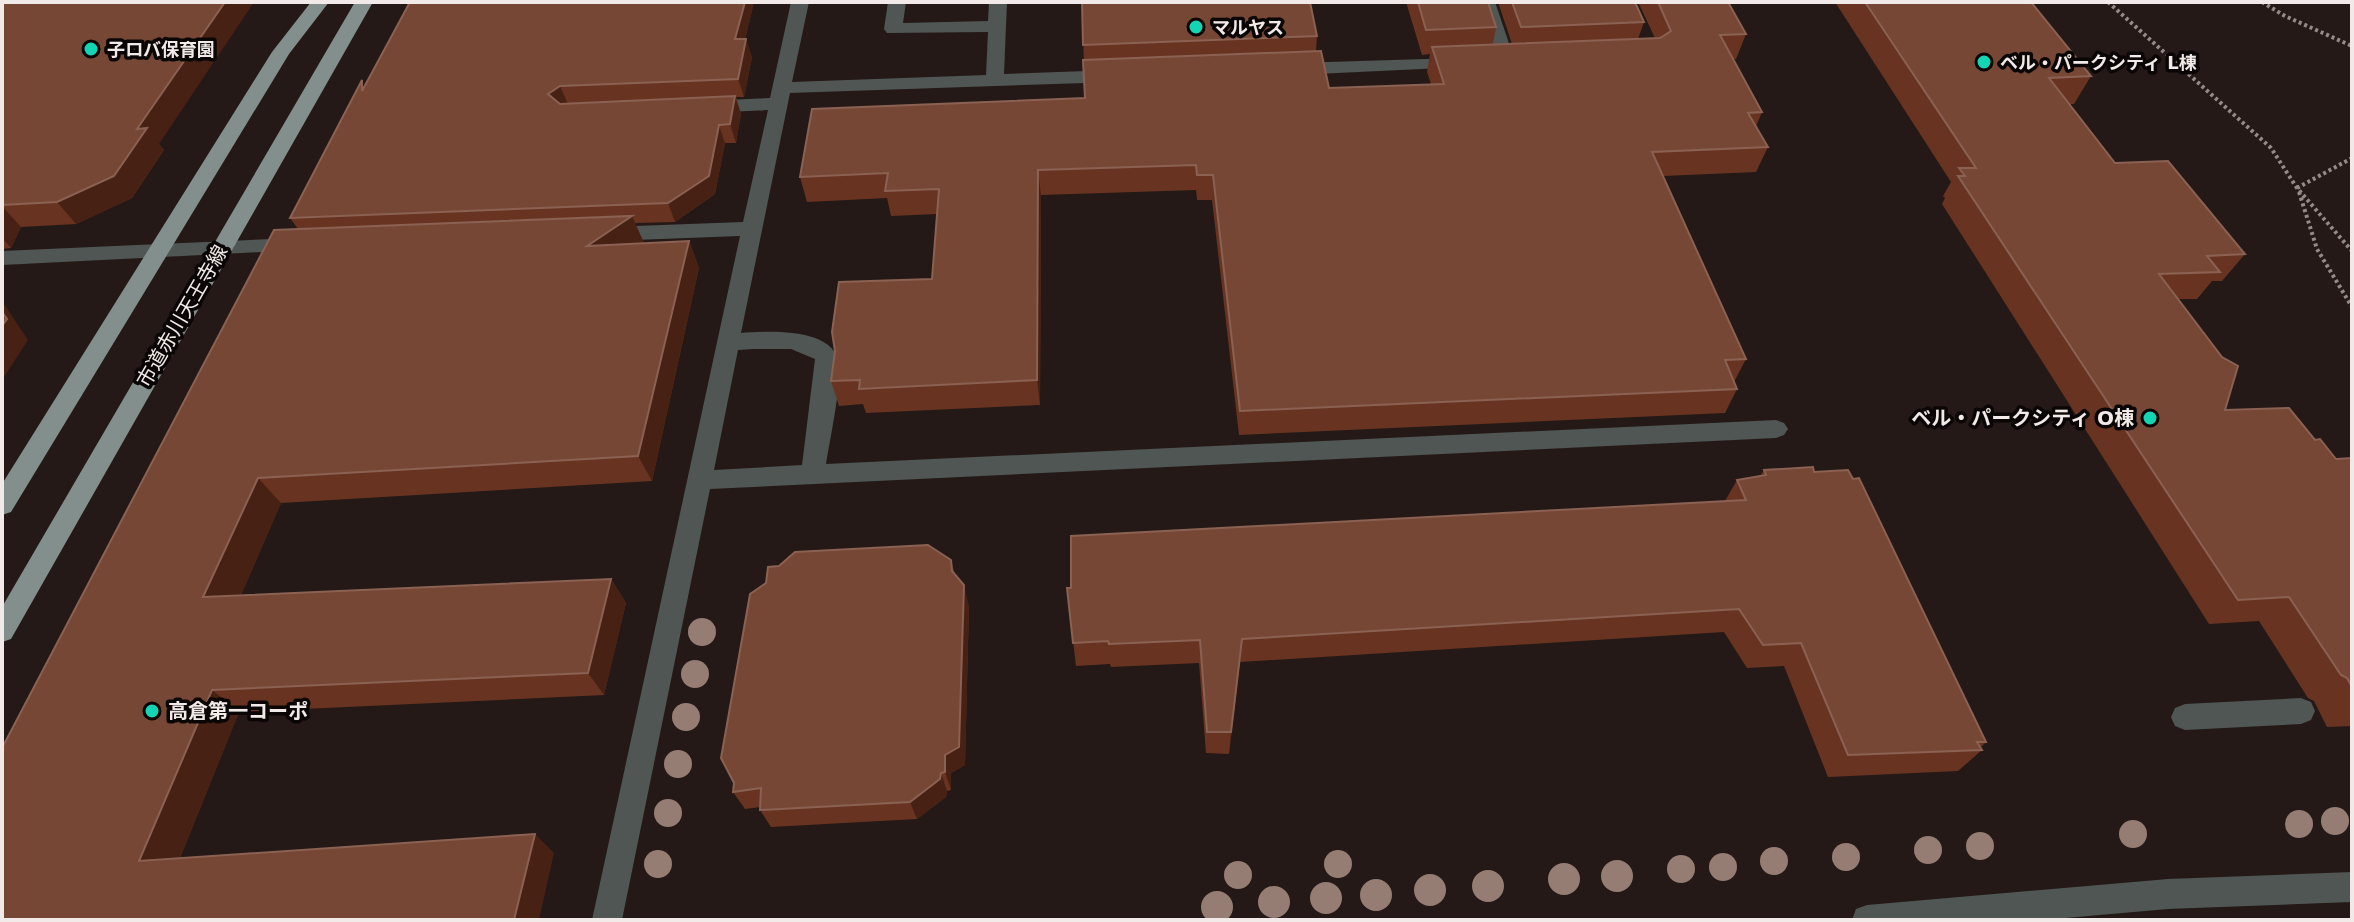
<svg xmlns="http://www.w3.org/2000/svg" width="2354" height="922" viewBox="0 0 2354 922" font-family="'DejaVu Sans','Noto Sans JP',sans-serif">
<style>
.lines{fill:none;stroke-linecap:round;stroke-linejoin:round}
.path{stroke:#948b88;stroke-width:4;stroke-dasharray:3 3;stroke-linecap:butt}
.minor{fill:#4f5654;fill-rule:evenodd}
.major{fill:#838f8c;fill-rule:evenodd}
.tree{fill:#967d74}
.wall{fill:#683421}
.shaded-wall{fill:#472114}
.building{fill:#774736;stroke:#8a6152;stroke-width:2}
.poi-dot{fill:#13d5b3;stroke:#0a0605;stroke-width:3}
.labels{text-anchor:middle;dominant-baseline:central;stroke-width:7;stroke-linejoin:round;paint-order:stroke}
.far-poi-label{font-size:18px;font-weight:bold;fill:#f2eae8;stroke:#0a0605;text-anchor:start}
.street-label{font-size:20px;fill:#f2eae8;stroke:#0a0605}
.poi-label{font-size:20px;font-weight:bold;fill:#f2eae8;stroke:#0a0605;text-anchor:end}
</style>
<rect width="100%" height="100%" fill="#241916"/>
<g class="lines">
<!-- path -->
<path class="path" d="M2108,2L2271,148L2297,188L2352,251
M2262,2L2285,16L2352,46
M2297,188L2352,158
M2299,192L2317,249L2352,307"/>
<!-- minor -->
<path class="minor" d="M791,2H809L792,82L986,75L988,32L887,33L884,29L888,2H906L903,23L988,21L989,2H1007L1004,74L1115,70L1124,76L1115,82L790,93L741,333C768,331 836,327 839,365C841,388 830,439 826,464L1776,420L1784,423L1788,429L1784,435L1776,438L710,489L622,920H592L740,236L608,241L601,239L598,234L601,229L608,227L743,222L768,110L705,113L696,107L705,101L770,98ZM753,349H791L815,359L802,465L714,470L738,350Z
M1477,2H1495L1515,61L1512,65H1500L1497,61Z
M1458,58L1467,63L1464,67L1295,75L1286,69L1295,63Z
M295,238L302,240L305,245L302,250L2,265V251Z
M2301,698L2311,702L2315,711L2311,720L2301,724L2185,730L2175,726L2171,717L2175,708L2185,704Z
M2352,872V902L2168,909L2043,920H1852L1856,909L1867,905L2168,879Z"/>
<!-- major -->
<path class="major" d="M311,2H329L289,54L11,512L2,515V484L272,52Z
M355,2H373L11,639L2,642V607Z"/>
</g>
<!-- trees -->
<g class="tree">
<circle cx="702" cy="632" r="14"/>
<circle cx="695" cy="674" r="14"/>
<circle cx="686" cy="717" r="14"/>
<circle cx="678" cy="764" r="14"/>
<circle cx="668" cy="813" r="14"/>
<circle cx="2335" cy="821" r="14"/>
<circle cx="2299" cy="824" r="14"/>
<circle cx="2133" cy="834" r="14"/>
<circle cx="1980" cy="846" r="14"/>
<circle cx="1928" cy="850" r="14"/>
<circle cx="1846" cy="857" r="14"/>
<circle cx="1774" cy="861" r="14"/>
<circle cx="658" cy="864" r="14"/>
<circle cx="1338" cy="864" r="14"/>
<circle cx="1723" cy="867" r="14"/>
<circle cx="1681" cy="869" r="14"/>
<circle cx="1617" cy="876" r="16"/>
<circle cx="1238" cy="875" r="14"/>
<circle cx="1564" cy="879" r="16"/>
<circle cx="1488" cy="886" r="16"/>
<circle cx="1430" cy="890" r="16"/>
<circle cx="1376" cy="895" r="16"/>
<circle cx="1326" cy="898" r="16"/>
<circle cx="1274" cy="902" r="16"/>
<circle cx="1217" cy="907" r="16"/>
</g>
<!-- wall -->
<path class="wall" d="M2,2L159,144L164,150L132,198L76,224L21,227L11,248L2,249Z
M754,2L745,39L752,57L744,97H736L741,114L736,143H725L715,194L675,222L635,223L644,243L689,241L699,268L652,481L281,503L241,595L611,579L626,603L604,695L239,712L180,858L554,853L2,920L298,229L290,218L365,85Z
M1082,2L1317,36L1316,51L1329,88L1431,84L1427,72L1430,54L1422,55L1406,2H1488L1496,27L1493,44H1512L1498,2H1635L1644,22L1638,39L1655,38L1638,2H1728L1746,34L1736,59H1733L1762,112L1756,126L1768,147L1756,172L1663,176L1746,359L1734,382L1737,389L1725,413L1239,435L1212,200H1197L1196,190L1041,195L1040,405L866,413L863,404L839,406L831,381L932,279L937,214L891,216L887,198L807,202L800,177L1085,98Z
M1835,2H2031L2091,76L2074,104H2070L2115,163L2245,254L2222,281H2212L2197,299H2178L2225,410L2315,440L2336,459L2352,458V726L2327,727L2314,701L2308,698L2259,621L2209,624L1942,204L1945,198L1943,196L1951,182Z
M1764,470L1814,472L1986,742L1980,748L1982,750L1958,771L1828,777L1784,666L1747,668L1724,632L1240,662L1229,754L1206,753L1199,663L1111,667L1110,664L1076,666L1067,588L1725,501L1737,480L1760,476Z
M951,560L955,575L969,606L965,765L951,773V790L947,791L946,797L917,819L771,827L760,810V807L745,809L733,792L766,583Z"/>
<!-- shaded-wall -->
<path class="shaded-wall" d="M225,2H254L159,144L164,150L132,198L76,224L57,202L137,129Z
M745,2H754L741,58L735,39Z
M746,39L752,57L744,97L738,79Z
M560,86L568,104L556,112L548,94Z
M735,96L741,114L736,143L730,124Z
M719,125L725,143L715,194L675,222L668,203Z
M1038,170L1041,195L1040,405L1037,380Z
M2,206L21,227L11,248L2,238Z
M632,216L644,243L587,246Z
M689,241L699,268L652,481L638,456Z
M2,301L28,340L2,380Z
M258,478L281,503L230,621L203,597Z
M611,579L626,603L604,695L588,673Z
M964,585L969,606L965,765L951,773V790L945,772V755Z
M1242,639L1240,662L1229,754L1231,732Z
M212,690L239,712L171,880L139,861Z
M941,773L947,791L946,797L917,819L910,802Z
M535,834L554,853L539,920H514Z"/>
<!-- building -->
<path class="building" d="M2,2H225L137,129L147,128L114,176L57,202L2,205Z
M410,2H745L735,39H746L738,79L560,86L548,94L560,104L735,96L730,124L719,125L709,176L668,203L290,218L362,80V91Z
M1082,2H1310L1317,36L1083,45Z
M1418,2H1488L1496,27L1426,30Z
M1512,2H1635L1644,22L1521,27Z
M1658,2H1728L1746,34L1720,35L1762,112L1748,113L1768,147L1652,152L1746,359L1725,360L1737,389L1240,411L1213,175H1197L1196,165L1038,170L1037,380L859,389L860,380L831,381L835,351L832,332L839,282L932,279L939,189L885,191L888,173L800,177L812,109L1085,98L1083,60L1321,51L1329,88L1444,84L1432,47L1660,38L1671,31Z
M1865,2H2031L2091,76L2049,78L2115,163L2168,161L2245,254L2207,256L2220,272L2159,274L2222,357L2238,366L2225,410L2289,408L2315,440L2320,439L2336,459L2352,458V687L2347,678L2341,675L2289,597L2238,600L1958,176H1965L1959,168H1976Z
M632,216L587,246L689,241L638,456L258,478L203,597L611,579L588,673L212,690L139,861L535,834L514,920H2V748L274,230Z
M2,312L7,319L2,326Z
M1813,467L1814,472L1848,470L1853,479L1859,478L1986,742H1977L1982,750L1848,755L1801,643L1763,645L1739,609L1242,639L1231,732H1207L1200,640L1109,644L1108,641L1073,643L1067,588H1071V536L1746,500L1737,480L1766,475L1764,470Z
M928,545L951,560L952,571L964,585L959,747L945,755V772L941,773L940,779L910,802L760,810L761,788L733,792L734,783L721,758L750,594L766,583L768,567L779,566L795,552Z"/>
<!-- markers -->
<g class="poi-dot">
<circle cx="1196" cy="27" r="8"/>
<circle cx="91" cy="49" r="8"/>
<circle cx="1984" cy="62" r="8"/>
<circle cx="2150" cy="418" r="8"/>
<circle cx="152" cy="711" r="8"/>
</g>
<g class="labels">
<!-- far-poi labels -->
<g class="far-poi-label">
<text x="1212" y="27">マルヤス</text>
<text x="107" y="49">子ロバ保育園</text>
<text x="2000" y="62">ベル・パークシティ L棟</text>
</g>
<!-- street labels -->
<g class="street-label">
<text transform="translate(182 316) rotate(-60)">市道赤川天王寺線</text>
</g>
<!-- poi labels -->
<g class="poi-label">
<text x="2134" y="418">ベル・パークシティ O棟</text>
<text x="168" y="711" text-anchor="start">高倉第一コーポ</text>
</g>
</g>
<!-- border -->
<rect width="2354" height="922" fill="none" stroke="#f2eae8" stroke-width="8"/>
</svg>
